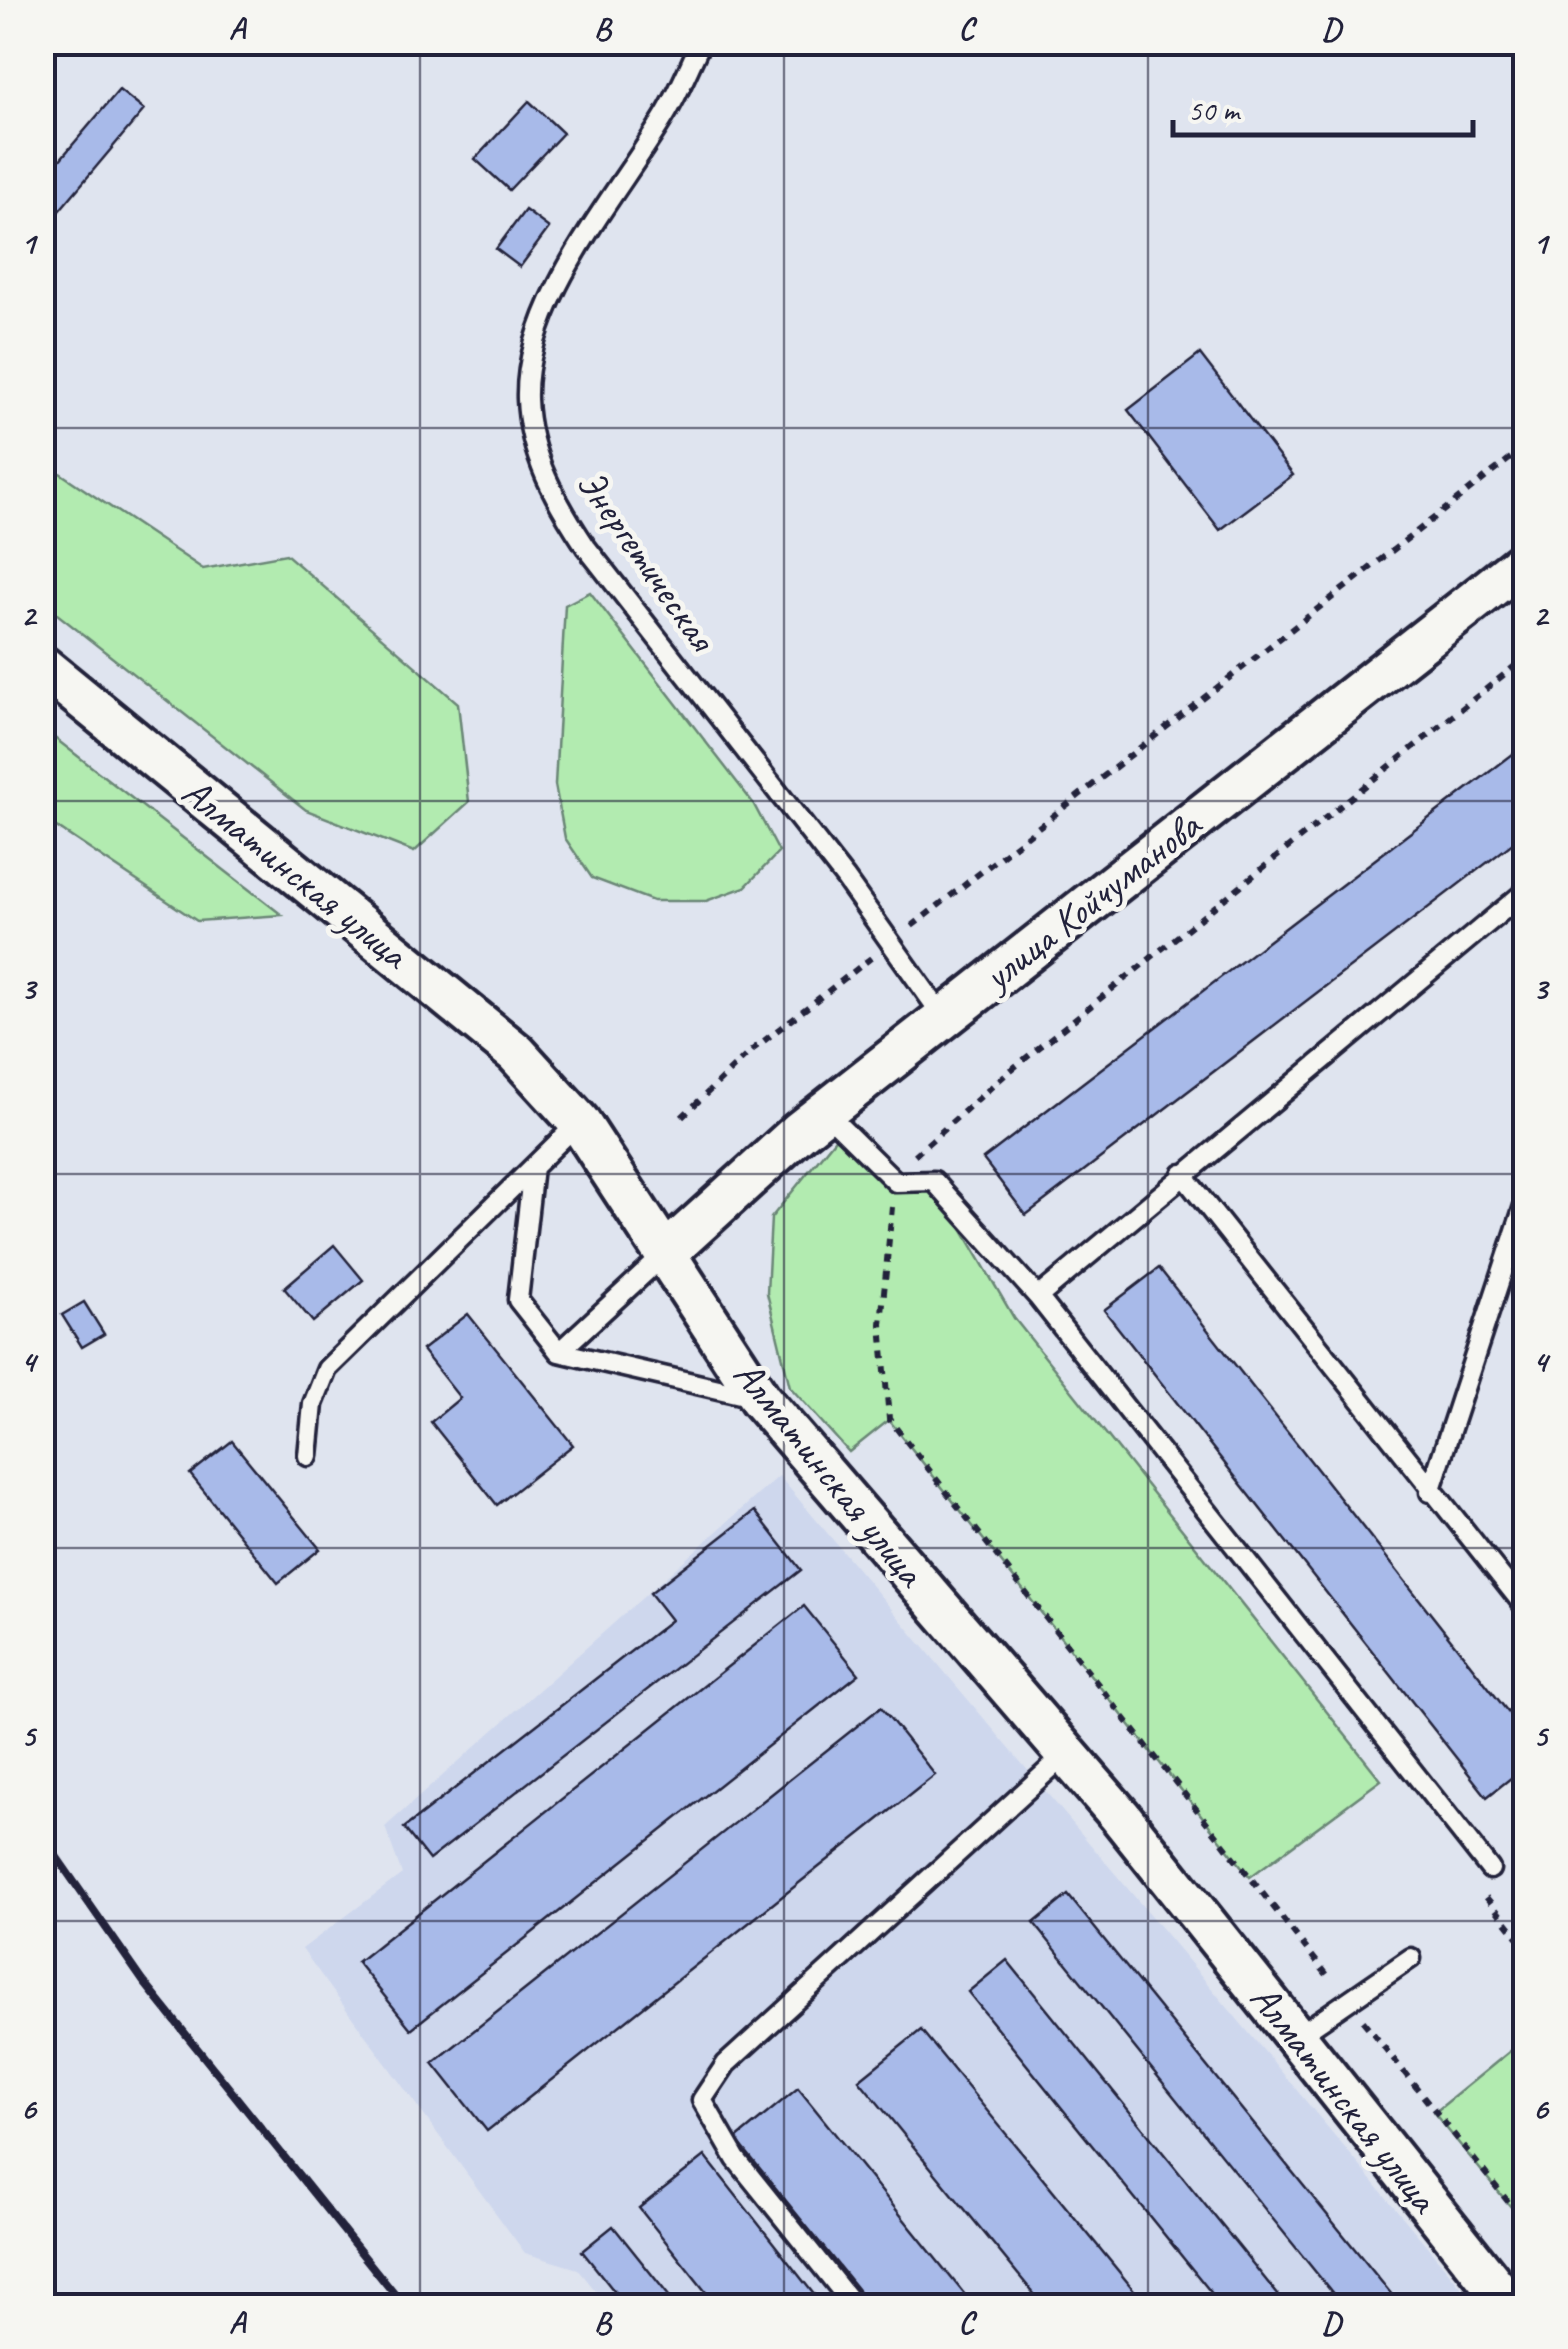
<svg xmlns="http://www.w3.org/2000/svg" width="1568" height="2349" viewBox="0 0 1568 2349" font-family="Caveat,sans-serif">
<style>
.built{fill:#ced7ed}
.green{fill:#b2ebb0;stroke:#6a8676;stroke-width:2.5}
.building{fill:#a8bae9;stroke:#22223b;stroke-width:2.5}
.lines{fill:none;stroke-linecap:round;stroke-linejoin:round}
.service-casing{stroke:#22223b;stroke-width:25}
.tertiary-casing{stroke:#22223b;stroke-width:48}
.path{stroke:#22223b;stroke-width:6;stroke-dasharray:8 8;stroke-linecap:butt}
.service{stroke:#f6f6f2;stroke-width:18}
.tertiary{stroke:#f6f6f2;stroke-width:40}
.rail{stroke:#22223b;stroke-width:8}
.grid{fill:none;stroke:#22223b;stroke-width:2.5;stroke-opacity:0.55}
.labels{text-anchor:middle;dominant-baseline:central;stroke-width:10;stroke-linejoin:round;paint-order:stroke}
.street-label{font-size:40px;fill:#22223b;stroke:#f6f6f2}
.neatline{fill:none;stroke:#22223b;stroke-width:4}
.grid-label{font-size:32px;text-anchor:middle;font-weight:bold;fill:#22223b}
</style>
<rect width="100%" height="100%" fill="#dfe4ef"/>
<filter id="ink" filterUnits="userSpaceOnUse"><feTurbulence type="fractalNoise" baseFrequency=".01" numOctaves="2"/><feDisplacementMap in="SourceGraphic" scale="20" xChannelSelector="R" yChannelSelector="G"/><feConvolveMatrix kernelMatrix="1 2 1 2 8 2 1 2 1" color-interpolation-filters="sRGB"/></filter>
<g filter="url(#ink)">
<!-- built -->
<path class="built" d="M779,1476L1172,1941L1477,2306H608L578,2269L525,2253L302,1949L402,1874L385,1827Z"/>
<!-- green -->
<path class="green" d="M42,461L203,569L286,554L458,703L469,802L414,852L306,810L43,603Z
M590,592L753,803L779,852L745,887L706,901H653L592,878L565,838L555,785L565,605Z
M43,729L282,915L197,921L43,818Z
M843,1129L895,1182L934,1181L1014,1318L1381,1780L1250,1877L889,1420L849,1452L790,1387L767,1293L771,1218Z
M1525,2039V2224L1434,2113Z"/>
<!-- building -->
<path class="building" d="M119,90L144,110L48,224L42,219V181Z
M529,101L563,133L509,190L475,159Z
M525,210L549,228L520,267L496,249Z
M1200,354L1293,475L1220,530L1128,410Z
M1526,744V833L1026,1215L983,1159Z
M334,1245L363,1280L313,1322L284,1288Z
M1159,1268L1526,1735V1766L1487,1797L1104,1310Z
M84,1302L104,1334L82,1347L62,1315Z
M468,1314L573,1445L497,1505L431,1422L460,1398L422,1350Z
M232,1441L320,1549L278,1583L190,1474Z
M755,1511L801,1570L429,1860L404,1828L671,1620L650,1593Z
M804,1606L859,1674L411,2029L357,1962Z
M881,1707L935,1775L487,2131L433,2063Z
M1068,1895L1401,2306H1343L1034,1923Z
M1007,1960L1287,2306H1222L968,1992Z
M921,2030L1147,2306H1044L859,2080Z
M798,2088L974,2306H871L736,2139Z
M705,2156L823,2306H717L639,2208Z
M613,2226L677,2306H626L582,2251Z"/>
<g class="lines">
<!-- service casing -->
<g class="service-casing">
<path id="service" d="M701,42C690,65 680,90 667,112C619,194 524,299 527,399C529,455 556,502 586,547L845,878L944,1018
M825,1112L896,1182L934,1181L1038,1297L1490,1869
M533,1167L518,1300L559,1352L753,1397
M1182,1174L1526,1608
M1038,1297L1526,891
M559,1352L665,1254
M308,1456L313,1404L327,1369L579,1122
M1430,1492L1526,1200
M1296,2037L1411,1958
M854,2306L736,2159L702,2100L726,2064L1066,1754"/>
</g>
<!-- tertiary casing -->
<g class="tertiary-casing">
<path id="tertiary" d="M42,666L516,1053L579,1122L760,1399L1120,1816L1510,2306
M667,1252L799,1132L1526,560"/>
</g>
<!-- path -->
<path class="path" d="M912,926L1526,446
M682,1117L752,1050L871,958
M915,1155L1006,1074L1526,657
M892,1207L881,1324L889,1419L1331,1980
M1486,1897L1526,1947
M1363,2021L1526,2224"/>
<!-- service -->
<use href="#service" class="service"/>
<!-- tertiary -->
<use href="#tertiary" class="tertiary"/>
<!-- rail -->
<path class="rail" d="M42,1836L143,1981L404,2306"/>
</g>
</g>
<!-- grid -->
<path class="grid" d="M420,42V2306M784,42V2306M1148,42V2306M42,428H1526M42,801H1526M42,1174H1526M42,1548H1526M42,1921H1526"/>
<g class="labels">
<!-- street labels -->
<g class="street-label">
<text transform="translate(646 560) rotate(55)">Энергетическая</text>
<text transform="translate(295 873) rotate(39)">Алматинская улица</text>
<text transform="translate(1092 901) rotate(-38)">улица Койчуманова</text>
<text transform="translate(829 1473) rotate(51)">Алматинская улица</text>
<text transform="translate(1344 2098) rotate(52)">Алматинская улица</text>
</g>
</g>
<!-- margin -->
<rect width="1568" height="2349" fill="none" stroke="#f6f6f2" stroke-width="110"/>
<!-- scale -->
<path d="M1173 120v15h300v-15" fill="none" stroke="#22223b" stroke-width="5"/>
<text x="1188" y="120" font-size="30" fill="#22223b" stroke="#f6f6f2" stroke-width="8" paint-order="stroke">50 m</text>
<rect x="55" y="55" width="1458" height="2239" class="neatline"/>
<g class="grid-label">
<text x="237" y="39">A</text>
<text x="602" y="39">B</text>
<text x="966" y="39">C</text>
<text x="1331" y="39">D</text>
<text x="28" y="253">1</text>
<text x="1540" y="253">1</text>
<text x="28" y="626">2</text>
<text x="1540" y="626">2</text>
<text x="28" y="999">3</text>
<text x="1540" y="999">3</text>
<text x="28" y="1372">4</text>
<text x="1540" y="1372">4</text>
<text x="28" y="1746">5</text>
<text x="1540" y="1746">5</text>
<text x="28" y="2119">6</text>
<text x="1540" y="2119">6</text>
<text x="237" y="2333">A</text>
<text x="602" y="2333">B</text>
<text x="966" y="2333">C</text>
<text x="1331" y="2333">D</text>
</g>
</svg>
